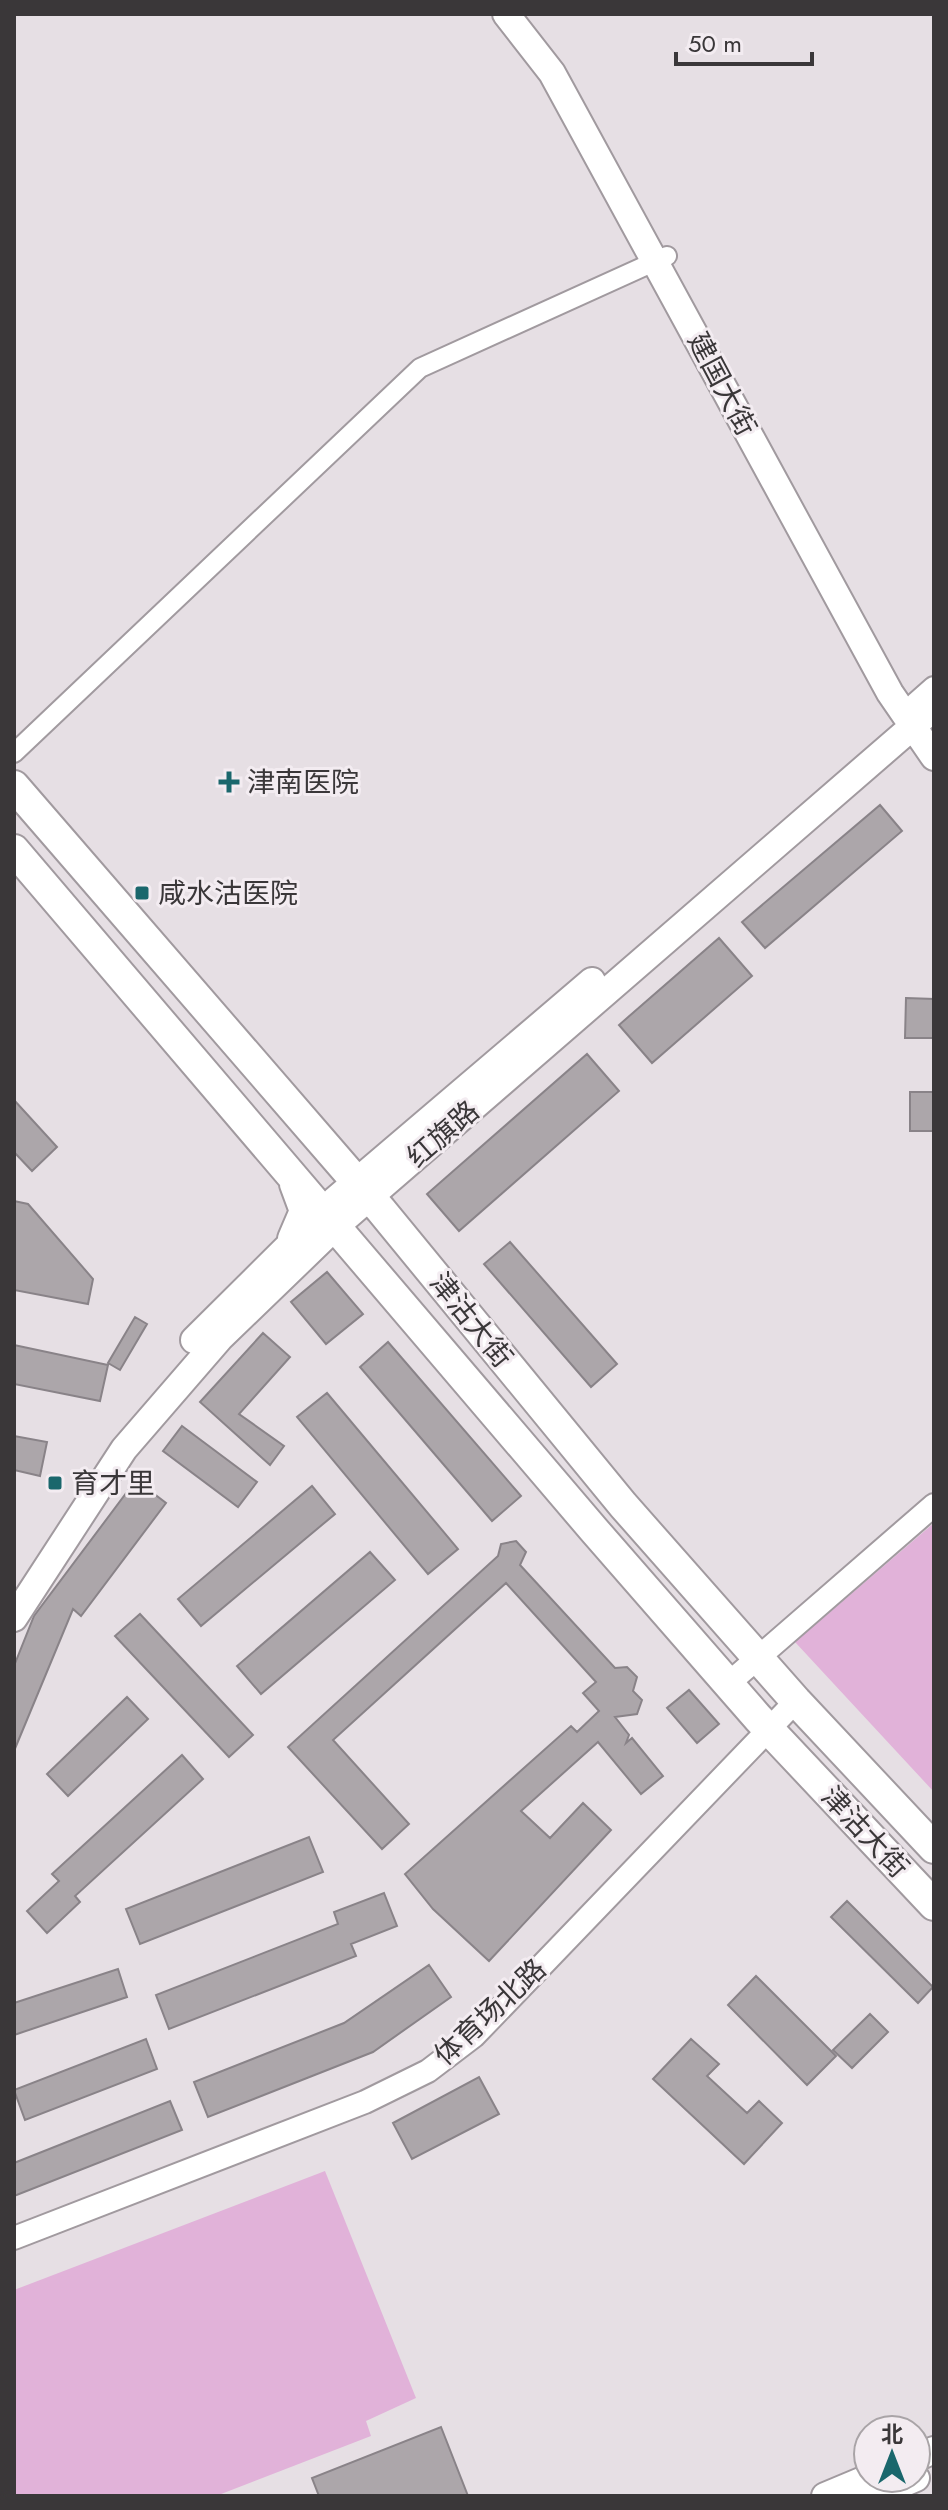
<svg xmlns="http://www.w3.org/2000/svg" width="948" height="2510" viewBox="0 0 948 2510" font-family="Jost,'Noto Sans SC',sans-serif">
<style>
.green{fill:#e1b2d9}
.building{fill:#aca6aa;stroke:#898388;stroke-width:2}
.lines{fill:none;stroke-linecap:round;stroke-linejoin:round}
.minor-casing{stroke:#a19a9f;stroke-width:22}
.tertiary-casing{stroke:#a19a9f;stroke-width:26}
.secondary-casing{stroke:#a19a9f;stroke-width:30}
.primary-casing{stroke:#a19a9f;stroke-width:34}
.minor{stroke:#fff;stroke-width:18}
.tertiary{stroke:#fff;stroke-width:22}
.secondary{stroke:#fff;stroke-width:26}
.primary{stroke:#fff;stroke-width:30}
.poi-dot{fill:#1a676c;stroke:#f3ecf1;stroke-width:3}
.labels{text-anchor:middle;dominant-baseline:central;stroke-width:6;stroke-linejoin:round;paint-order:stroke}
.street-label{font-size:28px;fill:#3a3739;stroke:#f3ecf1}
.poi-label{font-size:28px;fill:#3a3739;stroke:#f3ecf1;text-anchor:start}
</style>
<rect width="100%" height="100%" fill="#e6dfe4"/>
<!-- green -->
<path class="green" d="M934,1523V1792L795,1642Z
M325,2171L416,2398L366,2421L371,2436L216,2496H14V2290Z"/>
<!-- building -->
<path class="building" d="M880,805L902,831L765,948L742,922Z
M719,938L752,976L652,1063L619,1025Z
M906,998L934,999V1038H905Z
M587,1054L619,1091L459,1231L427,1194Z
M910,1092H934V1131H910Z
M14,1100L57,1147L32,1171L14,1152Z
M14,1201L28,1204L93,1279L88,1304L14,1290Z
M510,1242L617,1364L591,1387L484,1264Z
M327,1272L363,1314L326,1344L291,1302Z
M135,1317L147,1324L120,1370L108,1363Z
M263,1333L290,1357L239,1414L284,1446L270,1465L200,1402Z
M388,1342L521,1496L492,1521L360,1367Z
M14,1345L108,1365L100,1401L14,1384Z
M327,1393L458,1549L428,1574L297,1417Z
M182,1426L257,1482L238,1507L163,1451Z
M14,1436L47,1442L40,1476L14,1470Z
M136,1480L166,1503L81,1616L73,1609L14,1751V1666L34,1616Z
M312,1486L335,1514L201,1626L178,1599Z
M516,1541L526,1552L520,1565L615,1668L627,1667L637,1677L633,1691L642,1700L637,1714L615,1717L629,1735L626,1743L632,1738L663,1776L641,1794L598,1742L521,1811L550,1838L583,1803L611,1830L489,1961L433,1909L405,1874L571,1726L577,1732L599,1711L583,1693L596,1682L506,1583L333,1740L409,1824L382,1849L288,1747L498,1556L501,1544Z
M370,1552L395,1580L261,1694L237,1666Z
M140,1614L253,1735L229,1757L115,1636Z
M689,1690L719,1724L697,1743L667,1708Z
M127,1697L148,1719L68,1796L47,1774Z
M182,1755L203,1779L75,1896L80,1902L47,1933L27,1911L59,1881L52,1874Z
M309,1837L323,1872L140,1944L126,1909Z
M384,1893L397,1926L351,1944L356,1956L169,2029L156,1995L338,1924L334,1912Z
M847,1901L933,1987L918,2003L831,1917Z
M429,1965L451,1997L373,2052L208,2117L194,2082L344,2023Z
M118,1969L127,1997L14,2035V2003Z
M756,1976L836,2056L807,2085L728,2005Z
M870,2014L888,2032L852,2068L833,2050Z
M146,2039L157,2069L25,2120L14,2090Z
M691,2039L719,2064L707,2076L747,2113L759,2101L782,2123L744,2164L653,2079Z
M479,2077L499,2114L412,2159L393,2123Z
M170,2101L182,2130L14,2196V2163Z
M441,2427L468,2496H319L312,2478Z"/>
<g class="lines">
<!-- minor casing -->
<g class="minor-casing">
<path id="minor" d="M14,753L420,368L667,256"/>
</g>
<!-- tertiary casing -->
<g class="tertiary-casing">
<path id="tertiary" d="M917,703L934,688
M729,1683L934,1505
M14,2238L365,2102L428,2071L474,2036L796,1701"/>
</g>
<!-- secondary casing -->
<g class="secondary-casing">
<path id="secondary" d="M506,14L552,73L890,693L934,757
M194,1340L335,1200L592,981
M14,1618L124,1449L220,1338L335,1227L927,714
M916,2458L934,2450
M825,2496L868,2478
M874,2496L916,2478"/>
</g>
<!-- primary casing -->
<g class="primary-casing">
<path id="primary" d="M14,786L381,1210L623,1505L796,1701L934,1848
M14,850L594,1530L758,1718L934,1905
M293,1239L305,1211L295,1184"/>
</g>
<!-- minor -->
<use href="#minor" class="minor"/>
<!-- tertiary -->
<use href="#tertiary" class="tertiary"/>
<!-- secondary -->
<use href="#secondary" class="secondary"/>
<!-- primary -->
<use href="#primary" class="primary"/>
</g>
<!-- markers -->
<g class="poi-dot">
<path d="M225 770h8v8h8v8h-8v8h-8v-8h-8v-8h8z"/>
<rect x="134" y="885" width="16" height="16" rx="4"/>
<rect x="47" y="1475" width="16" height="16" rx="4"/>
</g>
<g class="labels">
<!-- street labels -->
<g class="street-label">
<text transform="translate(722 384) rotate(62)">建国大街</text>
<text transform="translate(443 1134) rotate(-41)">红旗路</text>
<text transform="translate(471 1320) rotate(51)">津沽大街</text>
<text transform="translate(865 1832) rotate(47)">津沽大街</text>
<text transform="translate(490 2012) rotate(-43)">体育场北路</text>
</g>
<!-- poi labels -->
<g class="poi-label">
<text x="247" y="782">津南医院</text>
<text x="158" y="893">咸水沽医院</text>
<text x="71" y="1483">育才里</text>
</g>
</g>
<!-- border -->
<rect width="948" height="2510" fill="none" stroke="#3a3739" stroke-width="32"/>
<!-- north arrow -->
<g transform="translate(892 2454)"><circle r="38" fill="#f3ecf1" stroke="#a9a4a7" stroke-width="2"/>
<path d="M0-6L14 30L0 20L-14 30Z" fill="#1a676c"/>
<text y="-12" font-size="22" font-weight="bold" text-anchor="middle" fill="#3a3739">北</text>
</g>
<!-- scale -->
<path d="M676 52v12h136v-12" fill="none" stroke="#3a3739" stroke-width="4"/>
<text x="688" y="52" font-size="24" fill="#3a3739" stroke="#f3ecf1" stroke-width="6" paint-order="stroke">50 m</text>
</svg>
